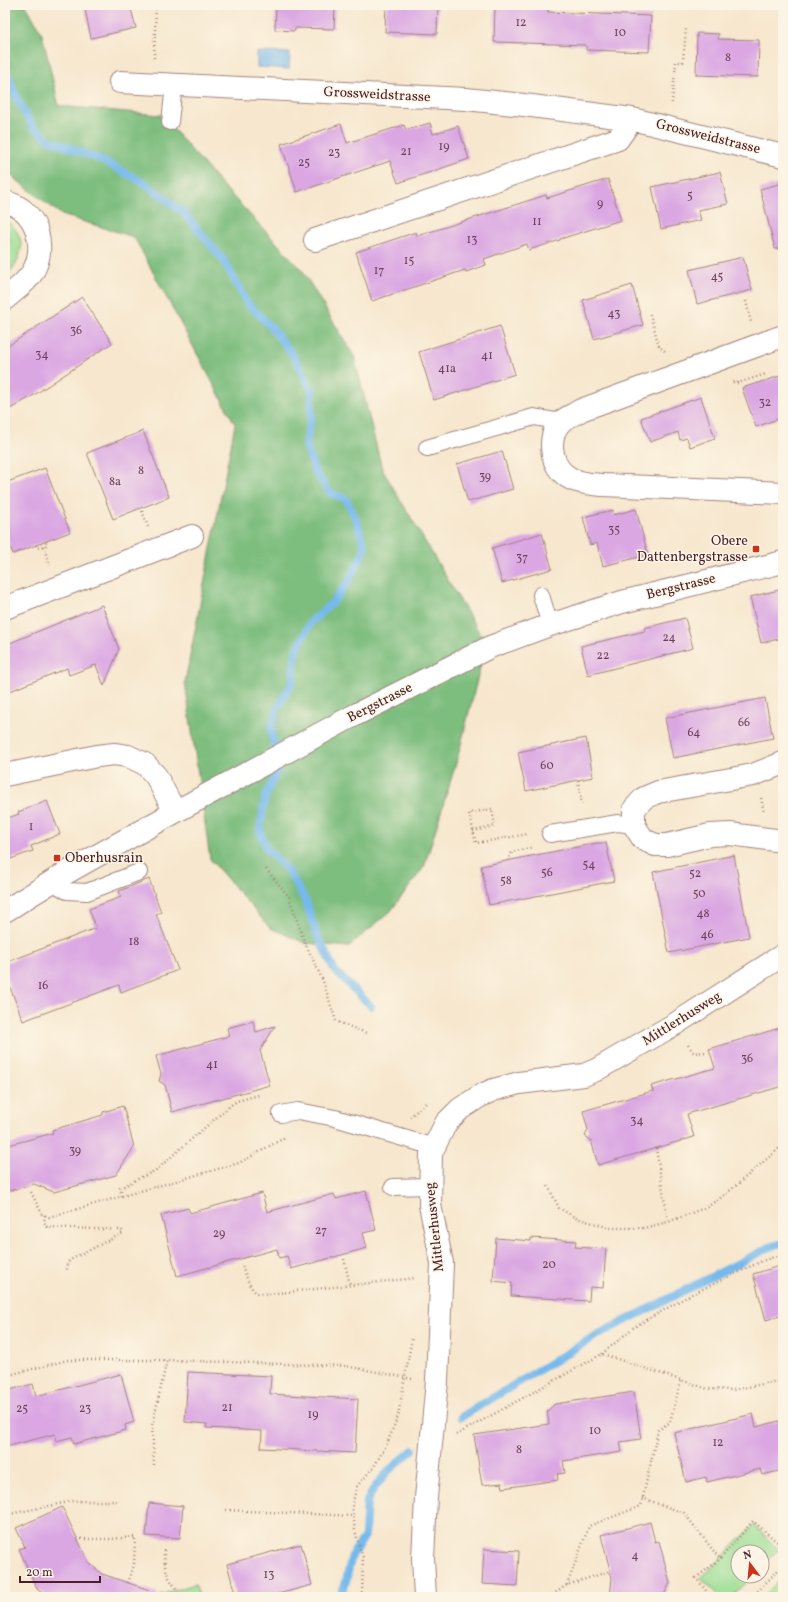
<svg xmlns="http://www.w3.org/2000/svg" width="788" height="1602" viewBox="0 0 788 1602" font-family="Vollkorn,serif">
<style>
.green{fill:#9cde94;stroke:#737e60}
.forest{fill:#7dbd7e;stroke:#646e54}
.water{fill:#76b9ec;stroke:#606c8c}
.lines{fill:none;stroke-linecap:round;stroke-linejoin:round}
.stream{stroke:#76b9ec;stroke-width:8}
.building{fill:#daa7e3}
.service-casing{stroke:#a0837c;stroke-width:18}
.minor-casing{stroke:#a0837c;stroke-width:24}
.path{stroke:#a0837c;stroke-width:2.5;stroke-dasharray:1 3;stroke-linecap:butt}
.service{stroke:#fff;stroke-width:16}
.minor{stroke:#fff;stroke-width:22}
.poi-dot{fill:#c8321e;stroke:#fcf5e5;stroke-width:1.5}
.labels{text-anchor:middle;dominant-baseline:central;stroke-width:3;stroke-linejoin:round;paint-order:stroke}
.number-label{font-size:12px;fill:#6e4159}
.street-label{font-size:14px;fill:#4a1f2b;stroke:#fcf5e5}
.poi-label{font-size:14px;fill:#4a1f2b;stroke:#fcf5e5;text-anchor:end}
</style>
<rect width="100%" height="100%" fill="#fcf5e5"/>
<filter id="ink" filterUnits="userSpaceOnUse"><feTurbulence type="fractalNoise" baseFrequency=".025" numOctaves="2"/><feDisplacementMap in="SourceGraphic" scale="8" xChannelSelector="R" yChannelSelector="G"/><feConvolveMatrix kernelMatrix="1 2 1 2 8 2 1 2 1" color-interpolation-filters="sRGB"/></filter>
<filter id="wash" filterUnits="userSpaceOnUse"><feTurbulence type="fractalNoise" baseFrequency=".012" numOctaves="4" result="noise"/><feDisplacementMap in="SourceGraphic" scale="16" xChannelSelector="R" yChannelSelector="G"/><feGaussianBlur stdDeviation="0.9" result="paint"/><feColorMatrix in="noise" values="0 0 0 0 0 0 0 0 0 0 0 0 0 0 0 0 0 1.4 0 .05"/><feComposite in="paint" operator="in"/></filter>
<g filter="url(#wash)">
<rect width="100%" height="100%" fill="#f7e7ce"/>
<!-- green -->
<path class="green" d="M5,221C10,223 14,227 17,232C27,248 17,265 5,277V252L10,242L9,234L5,228Z
M754,1525L779,1550L762,1567V1552H738V1576H753L732,1597H721L701,1578Z
M783,1576V1597H763L782,1577Z
M195,1584L200,1597H161L160,1595Z"/>
<!-- forest -->
<path class="forest" d="M5,5H26L42,34L59,106L161,115L222,185L302,270L354,356L382,469L486,644L457,760L424,867L390,912L348,947L305,943L270,928L210,859L185,682L235,424L134,237L62,215L5,171Z"/>
<!-- water -->
<path class="water" d="M257,52L290,53L289,69L257,67Z"/>
<g class="lines">
<!-- stream -->
<path class="stream" d="M5,66L17,99L33,127L50,140L101,160L146,184L184,213L224,261L247,303L271,327L294,357L312,391L311,417L306,445L315,472L330,493L346,499L356,519L365,549L348,582L333,602L310,623L295,654L293,681L278,707L271,728L278,770L265,797L260,831L266,848L289,872L306,902L317,935L335,971L371,1006
M461,1417L597,1335L772,1246L783,1243
M339,1597L345,1585L352,1555L365,1536L367,1501L375,1487L387,1472L413,1450"/>
</g>
<g id="blocks">
<!-- building -->
<path class="building" d="M84,5H130L136,28L91,38Z
M276,5H335L334,29L295,28V31L275,30Z
M386,5H438L437,34L385,32Z
M495,5H548V12L651,16L649,52L586,50V45L494,42Z
M697,33L719,34L718,39L759,40L758,77L696,75Z
M430,123L433,134L458,126L469,159L398,183L390,161L297,192L281,144L341,124L347,143L404,125L406,130Z
M720,172L728,204L698,210L701,220L661,229L652,187Z
M608,179L621,220L560,239V240L529,250L527,244L484,259L486,265L466,272L465,270L372,301L356,252L416,232L417,236L546,195L547,198Z
M783,183V248L775,249L760,189Z
M743,257L752,290L697,304L689,270Z
M632,285L643,325L594,339L583,300Z
M82,297L112,343L34,395L5,412V348Z
M500,326L515,374L434,400L419,352Z
M783,375V417L756,427L742,388Z
M701,397L715,438L690,447L687,438L680,440L678,432L650,442L641,418Z
M143,431L169,497L113,519L87,453Z
M502,451L513,489L468,502L457,464Z
M45,468L70,532L13,554L5,533V483Z
M636,509L648,555L603,566L597,543L590,545L583,517L613,510L614,515Z
M542,533L552,569L502,583L492,548Z
M783,589V638L761,643L750,597Z
M102,605L119,649L104,686L96,665L69,675L67,668L5,693V645Z
M685,618L693,648L588,675L581,646L645,631L644,628Z
M765,698L773,738L673,758L665,718Z
M586,738L593,777L526,791L518,752Z
M47,801L60,834L31,846L33,851L5,861V819L19,814L18,812Z
M597,843H606L614,881L489,905L481,866Z
M734,855L749,937L669,953L653,872Z
M149,879L161,912L156,914L178,970L121,992L119,985L23,1021L5,974V963L96,928L89,909L121,897L119,891Z
M253,1021L256,1032L275,1026L260,1051L270,1085L172,1112L165,1085L159,1081L161,1074L156,1056L229,1036L227,1028Z
M783,1027V1086L687,1114L694,1137L598,1165L591,1140L585,1136L588,1130L583,1111L653,1091L651,1086L715,1068L709,1049Z
M123,1106L134,1147L116,1175L54,1192L34,1184L5,1192V1146L53,1133L52,1130L103,1115V1112Z
M366,1191L376,1230L363,1233L367,1248L291,1269L287,1256L279,1258L277,1249L177,1276L161,1215L188,1208L190,1213L262,1193L267,1212L334,1194L336,1199Z
M496,1238L531,1241V1238L576,1241L575,1247L606,1249L603,1288L590,1287L589,1301L511,1296L512,1283L493,1281Z
M783,1265V1315L766,1320L753,1274Z
M188,1372L271,1376L270,1394L358,1399L355,1453L261,1448L262,1431L206,1428L207,1424L185,1422Z
M121,1374L134,1422L125,1425L126,1430L74,1444L72,1437L56,1441L55,1434L5,1447V1391L33,1384L36,1396Z
M634,1392L641,1439L620,1442L622,1452L563,1461L565,1473L557,1474L558,1480L503,1488L502,1483L482,1485L474,1435L549,1424L547,1411L555,1404Z
M753,1414L756,1427L783,1420V1470L762,1475L760,1469L707,1482L706,1477L686,1482L674,1433Z
M149,1503L183,1506L180,1538L146,1536Z
M62,1507L89,1563L102,1574L158,1593L157,1597H47L37,1589L19,1549L25,1547L16,1528Z
M650,1522L655,1542L659,1541L670,1583L663,1597H610L612,1578L601,1535Z
M301,1544L312,1585L267,1597H236L227,1564Z
M484,1549L519,1551L517,1586L482,1584Z"/>
</g>
</g>
<g filter="url(#ink)">
<use href="#blocks" fill-opacity="0" stroke="#a0837c" stroke-width="1"/>
<g class="lines">
<!-- service casing -->
<g class="service-casing">
<path id="service" d="M170,122L174,85
M427,448L534,417L561,422
M541,595L550,625
M550,834L618,823L634,825
M52,882L67,891L87,892L139,872
M281,1114L298,1111L335,1118L434,1147
M393,1187L430,1186"/>
</g>
<!-- minor casing -->
<g class="minor-casing">
<path id="minor" d="M120,82L466,99L524,105L632,119L783,156
M5,202C37,208 48,248 32,273C25,284 14,291 5,299
M315,240L618,139L632,119
M783,336L581,410C575,414 567,417 562,421C547,434 550,462 564,474C574,483 590,484 603,485L783,493
M5,608L192,536
M783,763L753,775L658,792L644,798L634,809V825L643,839L655,845H667L710,835L730,834L783,841
M5,775L97,756L114,754L128,756L145,764L156,776L175,812
M5,911L66,873L175,812L353,716L490,647L550,625L622,602L783,562
M425,1597L423,1558L426,1498L437,1381L442,1263L430,1205L431,1153L446,1123L460,1109L480,1096L493,1090L519,1083L584,1075L596,1070L675,1024L783,955"/>
</g>
<!-- path -->
<path class="path" d="M154,58L156,5
M672,103L676,62H683L686,28
M746,301L751,322
M650,314L659,346L667,353
M733,382L738,383L766,374
M142,511L148,527
M781,518L783,528
M36,545L37,548L47,545L46,542
M43,546L50,565
M578,780L582,806
M761,798L764,813
M473,831L495,826L492,809L469,813L476,843L528,834
M508,861L512,852L533,847
M266,869L289,897L305,943L323,981L336,1021L366,1033
M688,1045L694,1053L706,1052
M410,1117L426,1103
M656,1148L668,1222
M548,1186L559,1208L576,1218L610,1228H644L668,1222L707,1207L726,1194L783,1145
M31,1192L42,1214L49,1217L239,1163L286,1137
M122,1196L120,1188L156,1170L231,1105L237,1101L259,1095
M45,1215L44,1222L47,1227L122,1230L123,1233L70,1260L67,1264V1271
M344,1259L350,1285
M242,1266L250,1286L256,1293L269,1294L416,1278
M602,1354L634,1327L692,1294L762,1261L783,1254
M5,1376L68,1360H167
M456,1435L602,1354L708,1389L733,1390L783,1380
M154,1465L152,1426L167,1360L346,1366L412,1379
M642,1498L684,1513L720,1559
M226,1510L353,1516
M5,1515L73,1501H117
M77,1539H110L135,1537L134,1565L128,1583
M164,1550C164,1567 166,1576 177,1589
M567,1585L589,1526L641,1506L658,1430L670,1422L681,1380
M5,1592L7,1597
M362,1597L363,1558L355,1531L352,1505L357,1486L373,1468L386,1446L398,1416L412,1338
M549,1597L567,1585L610,1571
M711,1597L696,1578L720,1559L753,1521L783,1547
M752,1597L783,1565"/>
<!-- service -->
<use href="#service" class="service"/>
<!-- minor -->
<use href="#minor" class="minor"/>
</g>
</g>
<!-- markers -->
<g class="poi-dot">
<rect x="752" y="545" width="8" height="8" rx="2"/>
<rect x="53" y="854" width="8" height="8" rx="2"/>
</g>
<g class="labels">
<!-- number labels -->
<g class="number-label">
<text x="521" y="23">12</text>
<text x="620" y="33">10</text>
<text x="728" y="58">8</text>
<text x="444" y="147">19</text>
<text x="406" y="152">21</text>
<text x="334" y="153">23</text>
<text x="304" y="163">25</text>
<text x="690" y="196">5</text>
<text x="600" y="204">9</text>
<text x="537" y="222">11</text>
<text x="472" y="240">13</text>
<text x="409" y="261">15</text>
<text x="379" y="271">17</text>
<text x="717" y="277">45</text>
<text x="614" y="314">43</text>
<text x="76" y="331">36</text>
<text x="42" y="355">34</text>
<text x="487" y="356">41</text>
<text x="447" y="369">41a</text>
<text x="765" y="403">32</text>
<text x="141" y="471">8</text>
<text x="485" y="477">39</text>
<text x="115" y="482">8a</text>
<text x="614" y="530">35</text>
<text x="522" y="558">37</text>
<text x="669" y="638">24</text>
<text x="603" y="656">22</text>
<text x="744" y="723">66</text>
<text x="694" y="733">64</text>
<text x="547" y="766">60</text>
<text x="31" y="827">1</text>
<text x="589" y="865">54</text>
<text x="547" y="873">56</text>
<text x="695" y="874">52</text>
<text x="506" y="881">58</text>
<text x="699" y="894">50</text>
<text x="703" y="914">48</text>
<text x="707" y="935">46</text>
<text x="134" y="942">18</text>
<text x="43" y="986">16</text>
<text x="747" y="1059">36</text>
<text x="212" y="1065">41</text>
<text x="637" y="1121">34</text>
<text x="75" y="1151">39</text>
<text x="321" y="1231">27</text>
<text x="219" y="1234">29</text>
<text x="549" y="1265">20</text>
<text x="227" y="1408">21</text>
<text x="22" y="1409">25</text>
<text x="85" y="1409">23</text>
<text x="313" y="1415">19</text>
<text x="595" y="1431">10</text>
<text x="718" y="1443">12</text>
<text x="519" y="1450">8</text>
<text x="635" y="1556">4</text>
<text x="269" y="1575">13</text>
</g>
<!-- street labels -->
<g class="street-label">
<text transform="translate(377 95) rotate(3)">Grossweidstrasse</text>
<text transform="translate(708 137) rotate(14)">Grossweidstrasse</text>
<text transform="translate(681 587) rotate(-14)">Bergstrasse</text>
<text transform="translate(380 703) rotate(-27)">Bergstrasse</text>
<text transform="translate(682 1019) rotate(-32)">Mittlerhusweg</text>
<text transform="translate(435 1227) rotate(-96)">Mittlerhusweg</text>
</g>
<!-- poi labels -->
<g class="poi-label">
<text x="748" y="541">Obere<tspan x="748" dy="16">Dattenbergstrasse</tspan></text>
<text x="65" y="858" text-anchor="start">Oberhusrain</text>
</g>
</g>
<!-- margin -->
<rect width="788" height="1602" fill="none" stroke="#fcf5e5" stroke-width="20"/>
<!-- north arrow -->
<g transform="translate(750 1564) rotate(344)"><circle r="19" fill="#fcf5e5" stroke="#b59f9b"/>
<path d="M0-3L7 15L0 10L-7 15Z" fill="#c8321e"/>
<text y="-6" font-size="11" font-weight="bold" text-anchor="middle" fill="#4a1f2b">N</text>
</g>
<!-- scale -->
<path d="M20 1576v6h80v-6" fill="none" stroke="#4a1f2b" stroke-width="2"/>
<text x="26" y="1576" font-size="12" fill="#4a1f2b" stroke="#fcf5e5" stroke-width="3" paint-order="stroke">20 m</text>
</svg>
